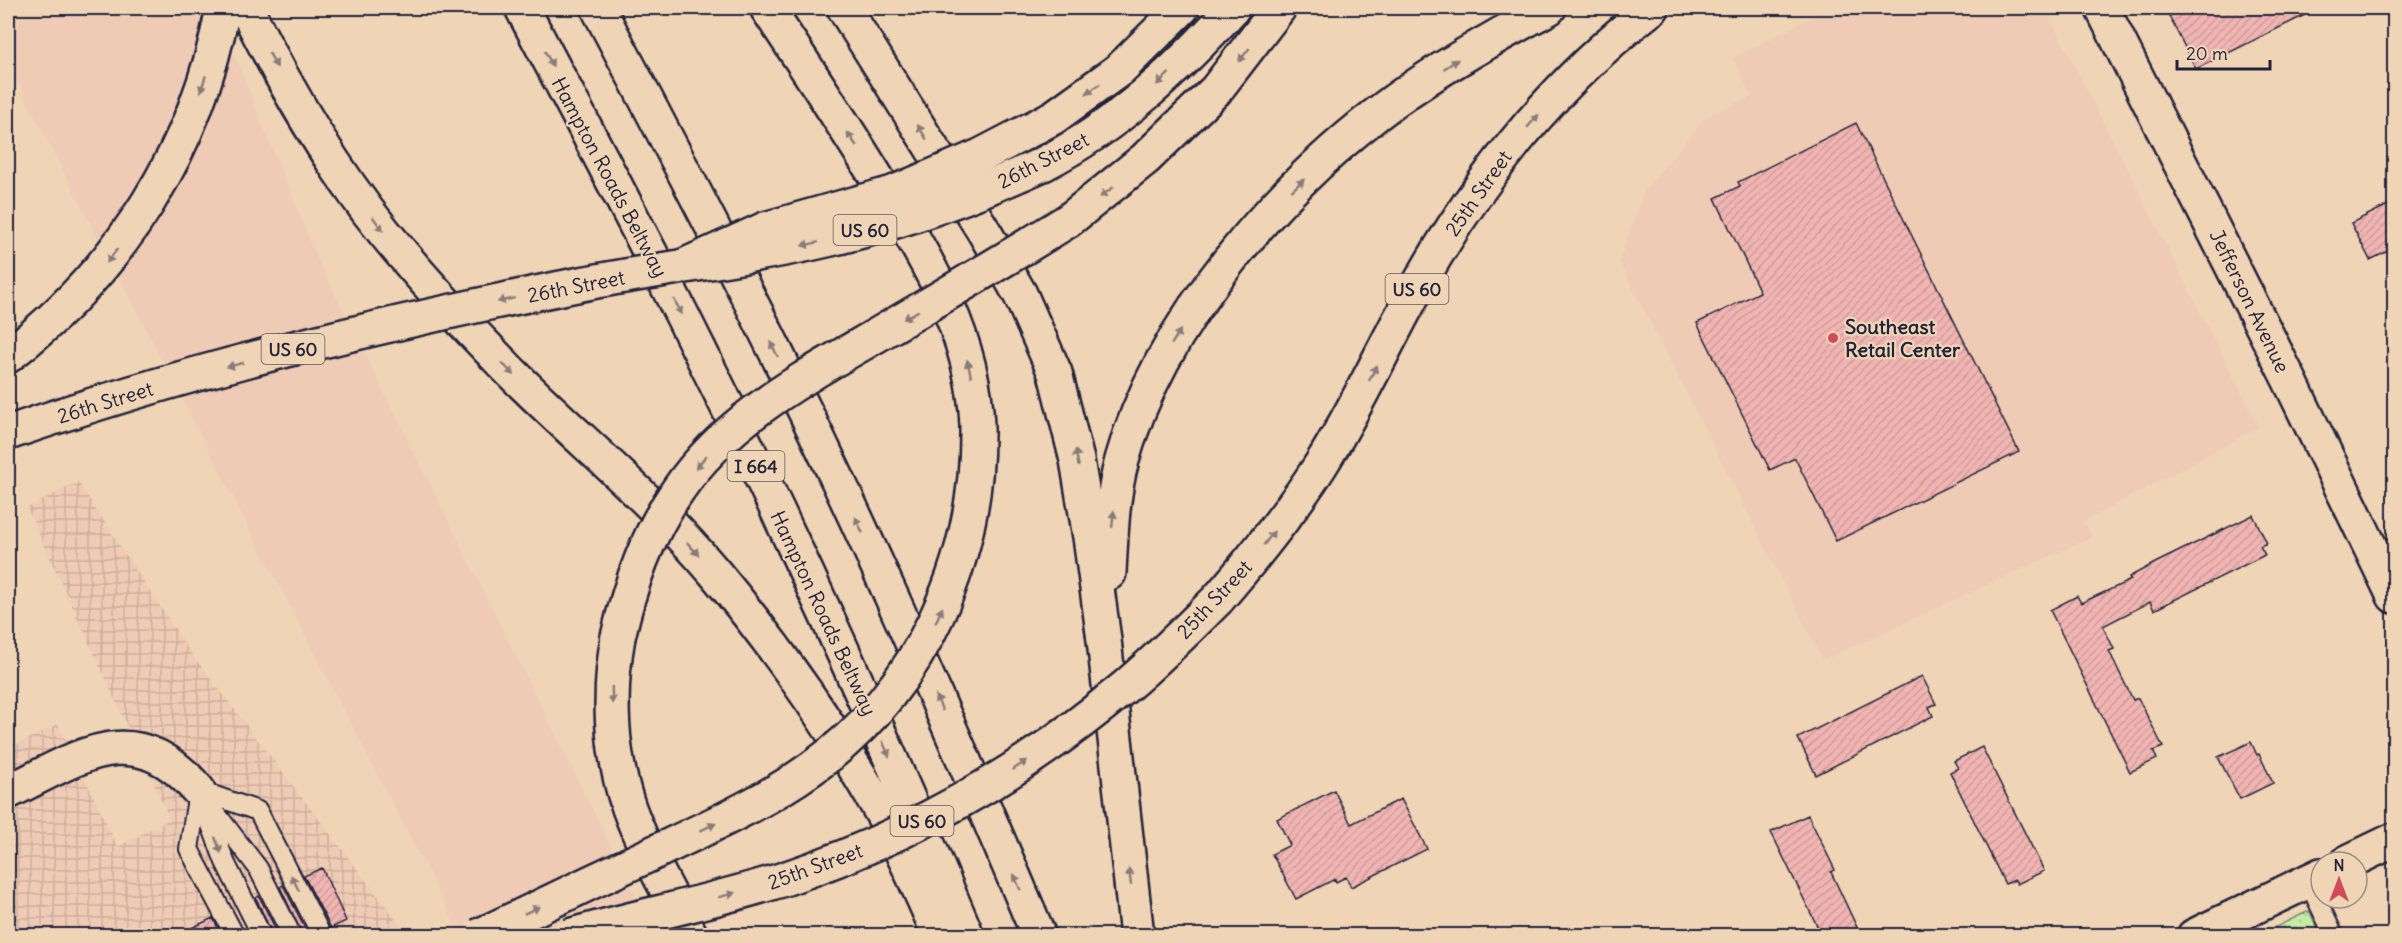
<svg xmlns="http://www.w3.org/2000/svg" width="2402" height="943" viewBox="0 0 2402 943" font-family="Delius,sans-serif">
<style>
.built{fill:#efcbb5}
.industrial{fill:url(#industrial-grid)}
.grass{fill:url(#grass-dots);stroke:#748771;stroke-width:1.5}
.building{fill:url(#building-hatch);stroke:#22223b;stroke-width:1.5}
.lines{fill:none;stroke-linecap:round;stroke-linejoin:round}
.lane-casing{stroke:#22223b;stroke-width:22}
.street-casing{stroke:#22223b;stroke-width:38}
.secondary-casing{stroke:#22223b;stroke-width:38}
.primary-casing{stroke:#22223b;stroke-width:38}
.highway-casing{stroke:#22223b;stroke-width:38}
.lane{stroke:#efd4b6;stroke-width:18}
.street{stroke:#efd4b6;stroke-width:33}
.secondary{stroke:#efd4b6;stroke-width:33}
.primary{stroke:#efd4b6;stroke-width:33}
.highway{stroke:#efd4b6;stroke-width:33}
.primary-bridge-casing{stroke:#22223b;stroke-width:38;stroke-linecap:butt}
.highway-bridge-casing{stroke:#22223b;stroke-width:38;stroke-linecap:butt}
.primary-bridge{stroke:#efd4b6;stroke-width:33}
.highway-bridge{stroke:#efd4b6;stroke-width:33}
.oneway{fill:#887b78}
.poi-dot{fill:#d1495b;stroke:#efd4b6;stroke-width:2}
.labels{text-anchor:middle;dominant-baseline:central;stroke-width:4.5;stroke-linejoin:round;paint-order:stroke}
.shield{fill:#efd4b6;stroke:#605760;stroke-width:1.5}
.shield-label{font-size:18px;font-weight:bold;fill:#22223b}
.street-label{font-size:20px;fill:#22223b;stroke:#efd4b6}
.poi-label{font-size:20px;font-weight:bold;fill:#22223b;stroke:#efd4b6;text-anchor:start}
</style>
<defs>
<pattern id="industrial-grid" width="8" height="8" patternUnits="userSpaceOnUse" patternTransform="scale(1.5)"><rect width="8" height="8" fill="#efcbb5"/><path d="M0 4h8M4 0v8" fill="none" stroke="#cdae9d"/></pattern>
<pattern id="grass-dots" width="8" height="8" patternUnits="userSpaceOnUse" patternTransform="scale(1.5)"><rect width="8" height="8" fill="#c5eca7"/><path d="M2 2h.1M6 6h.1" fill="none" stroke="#a9ca91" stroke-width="1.8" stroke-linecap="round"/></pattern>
<pattern id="building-hatch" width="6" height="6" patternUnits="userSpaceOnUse" patternTransform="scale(1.5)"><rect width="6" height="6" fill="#f0b5b2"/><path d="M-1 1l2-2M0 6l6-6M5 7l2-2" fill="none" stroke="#ce9b9a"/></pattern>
</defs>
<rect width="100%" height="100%" fill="#efd4b6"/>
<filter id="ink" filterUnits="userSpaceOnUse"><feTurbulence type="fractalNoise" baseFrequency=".0167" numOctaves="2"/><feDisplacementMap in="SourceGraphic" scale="12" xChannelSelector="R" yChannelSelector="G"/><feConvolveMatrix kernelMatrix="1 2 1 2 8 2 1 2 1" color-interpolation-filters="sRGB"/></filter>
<g filter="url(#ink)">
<!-- built -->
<path class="built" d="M8,8H210L237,62L318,260L655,935H461L8,64Z
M1829,8H2045L2259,427L2083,522L2093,536L1823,660L1619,261L1645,190L1706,117L1751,97L1733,58Z"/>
<!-- industrial -->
<path class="industrial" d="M78,482L190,652L408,935L8,936V749L58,724L118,847L170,819L27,508Z"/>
<!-- grass -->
<path class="grass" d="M2309,911L2321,935H2259Z"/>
<!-- building -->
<path class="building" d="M2165,8H2319L2196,69Z
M1856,123L2019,452L1836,541L1795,458L1770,470L1697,323L1760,292L1715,198L1740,186L1738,182Z
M2394,202V248L2370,260L2351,223Z
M2253,515L2267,543L2260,546L2265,555L2154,610L2150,602L2103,626L2114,649L2109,651L2133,700L2138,698L2163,747L2153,751L2157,759L2130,772L2050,610L2077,596L2081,603L2131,580L2129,577L2155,563Z
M1922,676L1936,704L1929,707L1933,716L1816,775L1798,738Z
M2251,742L2257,755L2259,754L2273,783L2240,799L2218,757Z
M1982,747L2044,871L2017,884L2015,880L2005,884L1950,772L1958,768L1954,761Z
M1334,790L1351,824L1401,799L1427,849L1351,887L1346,877L1336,882L1335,879L1296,899L1272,854L1290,845L1277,819Z
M1808,815L1835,870L1831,872L1861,936H1822L1771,832Z
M322,868L346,921L331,928L304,876Z
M283,885L309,936H303L280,887Z
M259,896L279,936H273L256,898Z
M213,918L222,936H174Z"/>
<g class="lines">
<!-- lane casing -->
<g class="lane-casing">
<path id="lane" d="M198,790L258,811L322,936
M198,790L258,868L292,936
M198,792L189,849L235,936
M205,809L225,862L262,936
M2308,881L2334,936"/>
</g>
<!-- street casing -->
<g class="street-casing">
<path id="street" d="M8,792C80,757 134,715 198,790
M2348,862L2394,840
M2194,936L2321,875"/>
</g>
<!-- secondary casing -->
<g class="secondary-casing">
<path id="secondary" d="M2102,8L2289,379L2394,596"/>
</g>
<!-- primary casing -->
<g class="primary-casing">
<path id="primary" d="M1043,164C1117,126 1178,69 1233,8
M1218,599C1254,557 1290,513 1320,466C1350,419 1374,368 1400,319C1462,200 1545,90 1652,8"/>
</g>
<!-- highway casing -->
<g class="highway-casing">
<path id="highway" d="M246,8C285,86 329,164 384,232C422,279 464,324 506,367C575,437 652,498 715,573C775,645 829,722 876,803C901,846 920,891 940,936
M522,8C576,110 630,212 682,315C784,518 879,726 967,936
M598,8C682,168 767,328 843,491C912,638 976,787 1039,936
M767,8C806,67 846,127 883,188C928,262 974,336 977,426
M844,8L985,233L1020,294L1055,373L1077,460L1090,537L1104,640L1137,936
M1028,131L1054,117L1119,70L1182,8
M1069,220L1145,159L1216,90L1279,8
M8,356C121,269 197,149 223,8
M1109,573C1111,535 1112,496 1122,460C1160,322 1280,185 1394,101C1443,66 1496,36 1549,8
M618,637C608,693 610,754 629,808C645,852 670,894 691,936"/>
</g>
<!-- lane -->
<use href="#lane" class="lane"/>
<!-- street -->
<use href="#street" class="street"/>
<!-- secondary -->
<use href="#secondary" class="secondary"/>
<!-- primary -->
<use href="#primary" class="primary"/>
<!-- highway -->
<use href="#highway" class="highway"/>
<!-- primary-bridge casing -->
<g class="primary-bridge-casing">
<path id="primary-bridge" d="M8,433C194,368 387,323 581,284C657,269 734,260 809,244C890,227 968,198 1043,164
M569,936C640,915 714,902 784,879C909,837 1025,771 1126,686C1158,659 1188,629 1218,599"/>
</g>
<!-- highway-bridge casing -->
<g class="highway-bridge-casing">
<path id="highway-bridge" d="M679,268L765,229L893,193L980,156L1028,131
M618,637C630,584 647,535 678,490C729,415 813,373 889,328C950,292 1010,257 1069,220
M479,936C541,906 602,877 664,848C715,824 766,801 812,768C922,690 979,558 977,426"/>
</g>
<!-- primary-bridge -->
<use href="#primary-bridge" class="primary-bridge"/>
<!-- highway-bridge -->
<use href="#highway-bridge" class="highway-bridge"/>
</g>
<!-- one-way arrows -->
<defs><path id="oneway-solid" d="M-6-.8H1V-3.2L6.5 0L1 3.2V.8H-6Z" transform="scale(1.5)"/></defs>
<g class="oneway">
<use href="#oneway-solid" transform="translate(1244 55) rotate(128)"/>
<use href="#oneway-solid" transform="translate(549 59) rotate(62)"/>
<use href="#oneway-solid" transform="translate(273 60) rotate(61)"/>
<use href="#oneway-solid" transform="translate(1451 64) rotate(-33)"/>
<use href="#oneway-solid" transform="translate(1163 79) rotate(137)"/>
<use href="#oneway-solid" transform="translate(203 84) rotate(108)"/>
<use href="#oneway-solid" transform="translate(1093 89) rotate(144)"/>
<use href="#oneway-solid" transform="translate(1533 121) rotate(-49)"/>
<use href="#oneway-solid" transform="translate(922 132) rotate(-122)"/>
<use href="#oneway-solid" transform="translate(852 139) rotate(-123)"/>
<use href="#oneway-solid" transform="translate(1298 185) rotate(-43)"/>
<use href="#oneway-solid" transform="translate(1107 192) rotate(143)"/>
<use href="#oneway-solid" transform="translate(378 224) rotate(54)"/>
<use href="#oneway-solid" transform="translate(810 244) rotate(168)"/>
<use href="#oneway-solid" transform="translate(112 256) rotate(127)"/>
<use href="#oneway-solid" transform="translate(506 300) rotate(168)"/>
<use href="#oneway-solid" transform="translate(678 307) rotate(63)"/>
<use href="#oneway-solid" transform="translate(911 315) rotate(150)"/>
<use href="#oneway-solid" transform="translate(1176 337) rotate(-58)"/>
<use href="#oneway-solid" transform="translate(774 349) rotate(-116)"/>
<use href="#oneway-solid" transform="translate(235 365) rotate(165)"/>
<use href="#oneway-solid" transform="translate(969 368) rotate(-103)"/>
<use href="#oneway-solid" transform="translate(508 369) rotate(45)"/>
<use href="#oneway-solid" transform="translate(1373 373) rotate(-63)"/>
<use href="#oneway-solid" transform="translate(1077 458) rotate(-101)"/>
<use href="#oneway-solid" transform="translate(701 462) rotate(130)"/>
<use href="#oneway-solid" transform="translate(1113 519) rotate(-84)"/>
<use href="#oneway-solid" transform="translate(859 525) rotate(-115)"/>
<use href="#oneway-solid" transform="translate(1269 538) rotate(-53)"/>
<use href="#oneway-solid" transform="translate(693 549) rotate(48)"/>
<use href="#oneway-solid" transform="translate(939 615) rotate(-65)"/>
<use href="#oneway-solid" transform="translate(612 695) rotate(89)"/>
<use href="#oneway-solid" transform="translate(939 703) rotate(-114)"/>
<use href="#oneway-solid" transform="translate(886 749) rotate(66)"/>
<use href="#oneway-solid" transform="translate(1020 765) rotate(-33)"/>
<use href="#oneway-solid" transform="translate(708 827) rotate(-25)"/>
<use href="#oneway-solid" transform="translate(218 845) rotate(70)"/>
<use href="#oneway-solid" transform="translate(1130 877) rotate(-97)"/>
<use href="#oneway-solid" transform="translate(1017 882) rotate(-113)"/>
<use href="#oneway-solid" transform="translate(295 883) rotate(-117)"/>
<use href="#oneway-solid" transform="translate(727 895) rotate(-15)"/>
<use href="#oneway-solid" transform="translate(532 910) rotate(-25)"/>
</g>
</g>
<!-- markers -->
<circle class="poi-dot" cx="1833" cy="338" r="6"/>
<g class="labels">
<!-- shield labels -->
<g class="shield">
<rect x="833.5" y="215" width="63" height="30" rx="4.5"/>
<rect x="1385.5" y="274" width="63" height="30" rx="4.5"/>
<rect x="261.5" y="334" width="63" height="30" rx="4.5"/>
<rect x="727.5" y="451" width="57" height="30" rx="4.5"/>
<rect x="890.5" y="806" width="63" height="30" rx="4.5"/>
</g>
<g class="shield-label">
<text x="865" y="230">US 60</text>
<text x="1417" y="289">US 60</text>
<text x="293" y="349">US 60</text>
<text x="756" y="466">I 664</text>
<text x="922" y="821">US 60</text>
</g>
<!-- street labels -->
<g class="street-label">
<text transform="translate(1043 160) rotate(-27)">26th Street</text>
<text transform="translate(610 177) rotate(62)">Hampton Roads Beltway</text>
<text transform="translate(1478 193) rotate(-55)">25th Street</text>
<text transform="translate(576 286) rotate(-11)">26th Street</text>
<text transform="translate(2250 301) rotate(64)">Jefferson Avenue</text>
<text transform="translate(105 402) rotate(-17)">26th Street</text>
<text transform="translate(1214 599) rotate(-47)">25th Street</text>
<text transform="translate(824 613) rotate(65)">Hampton Roads Beltway</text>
<text transform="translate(815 866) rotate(-20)">25th Street</text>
</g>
<!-- poi labels -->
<g class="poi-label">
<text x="1845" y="326">Southeast<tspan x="1845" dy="23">Retail Center</tspan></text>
</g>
</g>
<!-- margin -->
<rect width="2402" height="943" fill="none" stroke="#efd4b6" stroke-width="30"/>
<rect x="15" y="15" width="2372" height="913" fill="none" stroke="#22223b" stroke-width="2" filter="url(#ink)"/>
<!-- north arrow -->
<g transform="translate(2339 880)"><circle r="28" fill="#efd4b6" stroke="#9d8d85" stroke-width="1.5"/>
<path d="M0-4.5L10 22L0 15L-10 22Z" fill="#d1495b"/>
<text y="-9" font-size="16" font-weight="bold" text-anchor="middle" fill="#22223b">N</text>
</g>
<!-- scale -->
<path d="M2177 60v9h93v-9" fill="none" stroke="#22223b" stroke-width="3"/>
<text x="2186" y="60" font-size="18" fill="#22223b" stroke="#efd4b6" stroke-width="4.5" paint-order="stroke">20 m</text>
</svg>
